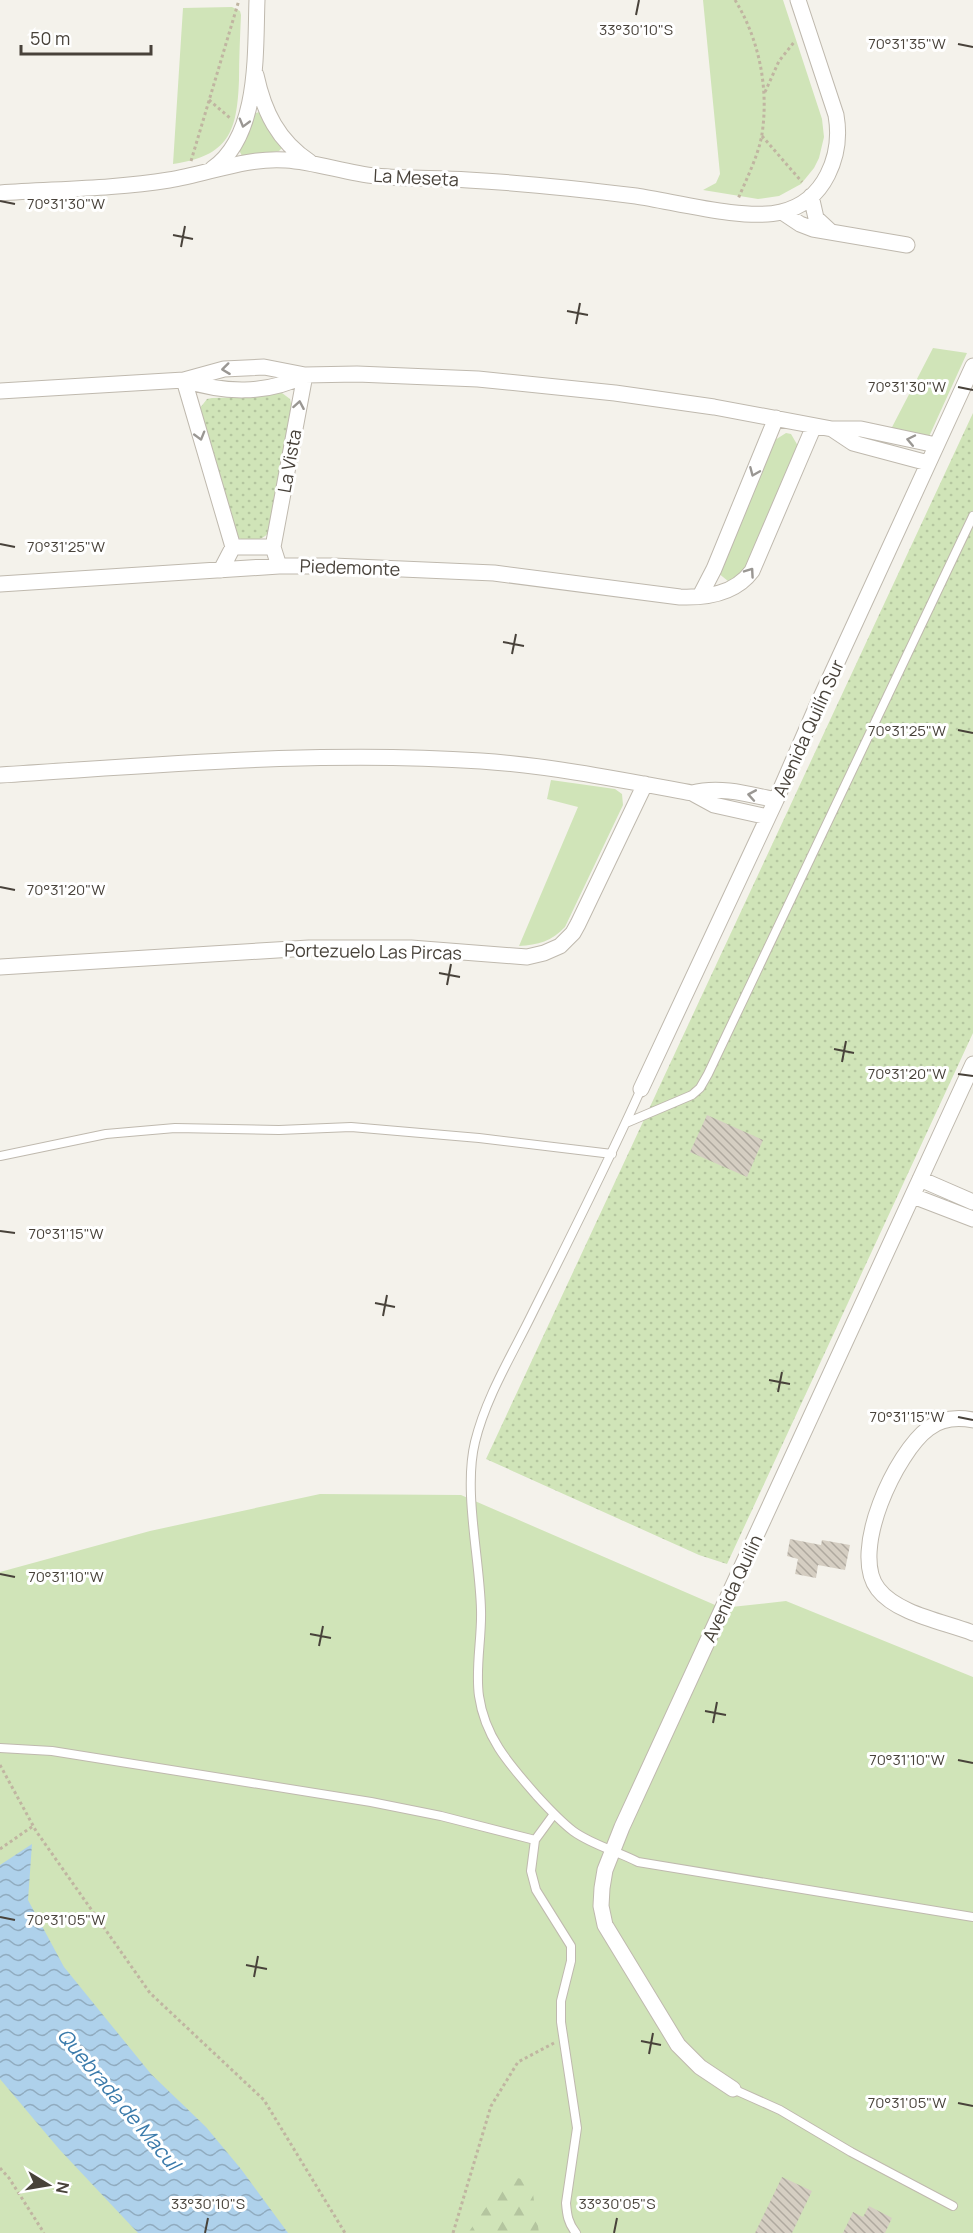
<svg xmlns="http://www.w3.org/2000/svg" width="973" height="2233" viewBox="0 0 973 2233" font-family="Manrope,sans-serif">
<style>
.grass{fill:#d0e4b8}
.forest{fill:url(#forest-firs)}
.park{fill:url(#park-dots)}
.water{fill:url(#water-waves)}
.building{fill:url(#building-back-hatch)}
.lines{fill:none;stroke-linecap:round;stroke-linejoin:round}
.service-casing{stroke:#bfb9ae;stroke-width:10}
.minor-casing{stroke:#bfb9ae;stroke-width:17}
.path{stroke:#c0b5a1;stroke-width:3;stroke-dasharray:3 3;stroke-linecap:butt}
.service{stroke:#fff;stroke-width:8}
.minor{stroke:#fff;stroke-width:15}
.oneway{stroke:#9a9793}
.ticks{fill:none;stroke:#48423a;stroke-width:2}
.labels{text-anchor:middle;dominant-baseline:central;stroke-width:6;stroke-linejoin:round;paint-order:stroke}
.street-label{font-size:18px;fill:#48423a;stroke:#fff}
.water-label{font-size:20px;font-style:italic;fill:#3b7bab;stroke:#fff}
.ticks-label{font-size:15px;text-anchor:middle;fill:#48423a;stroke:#fff;stroke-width:6;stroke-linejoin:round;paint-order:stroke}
</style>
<defs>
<pattern id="forest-firs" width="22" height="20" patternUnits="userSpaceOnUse" patternTransform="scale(1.5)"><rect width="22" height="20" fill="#d0e4b8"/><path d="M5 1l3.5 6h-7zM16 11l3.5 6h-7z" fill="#b4c59f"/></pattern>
<pattern id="park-dots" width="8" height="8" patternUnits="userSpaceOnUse" patternTransform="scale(1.5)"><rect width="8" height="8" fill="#d0e4b8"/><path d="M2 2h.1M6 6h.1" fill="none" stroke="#b4c59f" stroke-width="1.8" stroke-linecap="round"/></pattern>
<pattern id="water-waves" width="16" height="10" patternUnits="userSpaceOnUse" patternTransform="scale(1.5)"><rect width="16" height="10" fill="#aed1eb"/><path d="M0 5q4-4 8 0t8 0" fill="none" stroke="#90abbf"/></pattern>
<pattern id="building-back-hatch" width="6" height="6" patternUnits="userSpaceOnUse" patternTransform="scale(1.5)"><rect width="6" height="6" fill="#d5cec2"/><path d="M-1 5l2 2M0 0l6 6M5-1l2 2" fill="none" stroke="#afa99f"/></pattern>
</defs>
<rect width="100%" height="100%" fill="#f4f2eb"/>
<!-- grass -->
<path class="grass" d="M703,0H783L822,119L824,137L819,158L814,168L801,184L779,196L758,199L703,190L716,183L720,174Z
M232,7L240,11L241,15C240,37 239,59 239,80C237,132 229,156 173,164L183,8Z
M259,112L267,128L283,147L279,151L242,156L239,150L247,137L253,114Z
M933,348L967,353L927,441L890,431Z
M786,433L791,434L798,446L745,573L728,581L718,573L775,440Z
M551,780L615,789L622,794L623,805L565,927C552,941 538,945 519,946L578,807L547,799Z
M320,1494L461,1495L722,1608L786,1601L973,1677V2233H0V1572L150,1531Z"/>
<!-- forest -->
<path class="forest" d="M508,2176L531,2181L539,2233H468Z"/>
<!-- park -->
<path class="park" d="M276,393H282L290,399L292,408L270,530C264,542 249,542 238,538L200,408L207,399L212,398L248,397Z
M973,413V1033L727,1564L699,1555L486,1459Z"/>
<!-- water -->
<path class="water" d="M32,1844L28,1900L64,1967L151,2074L206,2127L241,2169L288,2233H138L59,2149L0,2079V1865Z"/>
<!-- building -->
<path class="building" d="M707,1115L763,1140L747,1177L690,1152Z
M790,1539L821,1545L822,1540L850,1545L845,1570L818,1565L816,1578L795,1574L798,1559L787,1556Z
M782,2177L812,2191L792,2233H755Z
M869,2206L892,2218L885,2233H843L853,2212L863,2217Z"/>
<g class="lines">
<!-- service casing -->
<g class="service-casing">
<path id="service" d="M641,1089C607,1165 569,1240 532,1314C512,1355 486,1397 475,1442C463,1491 480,1559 481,1610C482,1638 475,1668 479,1696C485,1738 510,1765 537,1796C548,1808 560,1821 573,1831C592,1845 617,1851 638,1862L973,1917
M626,1123L692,1095L700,1088L708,1074L973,516
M0,1156L106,1134L175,1128L279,1130L351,1127L479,1138L612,1154
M0,1748L52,1751L371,1802L441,1816L535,1840
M554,1814L535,1840L531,1871L536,1890L571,1946V1961L561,2001V2022L577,2128L566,2203C567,2215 568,2223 576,2233
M733,2089L780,2110L851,2152L953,2206"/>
</g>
<!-- minor casing -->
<g class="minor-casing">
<path id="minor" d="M256,75C264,112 278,141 310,162
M212,169C260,136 255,52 257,0
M0,193C56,189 113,189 169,180C208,174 246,157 286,160C316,162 346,173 376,176C406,179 437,178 468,180C524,183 580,189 636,196C676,202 745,221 781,212C825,202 843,155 836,115L798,0
M811,196L816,218L830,231
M782,212L800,224L813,229L907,245
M184,380L233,547L221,570
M184,380C223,393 267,395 305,375
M0,391L184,380L224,369L264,367L305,375L357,374L478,379L615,393L714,407L832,429H861L936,445
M832,429L853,443L928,463
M233,547H273
M279,566L273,547L305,375
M0,584L279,566H333L494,573L680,597C707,598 735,594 752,571L814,426
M700,596L714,569L776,418
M0,775C160,765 321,750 481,761C552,766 622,780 692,793C720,786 748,794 776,800
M692,793L714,805L768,817
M0,967L309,948H411L527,957L544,953L560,946L573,933L578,924L645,784
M641,1089L776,800L816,708L973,366
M920,1179L973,1202
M913,1196L973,1219
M973,1420C957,1417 942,1418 929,1428C896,1452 849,1552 878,1589C897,1614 945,1622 973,1633
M733,2089L700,2067L678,2045L605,1925L601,1906L602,1888L605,1870L622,1827L973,1064"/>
</g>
<!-- path -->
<path class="path" d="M735,0C759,39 769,88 762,134C759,154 746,180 738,199
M765,92L779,61L795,41
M209,100L230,118
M762,136L802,182
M191,161L239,0
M0,1765L36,1831L150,1993L264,2100L345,2233
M0,1849L33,1826
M0,2168L9,2178L44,2233
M453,2233L491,2106L518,2062L554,2043"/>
<!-- service -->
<use href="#service" class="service"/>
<!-- minor -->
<use href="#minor" class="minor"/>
</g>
<!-- one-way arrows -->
<defs><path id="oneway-chevron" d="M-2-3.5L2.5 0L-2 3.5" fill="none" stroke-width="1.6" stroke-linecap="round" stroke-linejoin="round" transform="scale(1.5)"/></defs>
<g class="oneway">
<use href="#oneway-chevron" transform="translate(244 123) rotate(106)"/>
<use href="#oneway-chevron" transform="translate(226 369) rotate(173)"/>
<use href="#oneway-chevron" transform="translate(299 405) rotate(-80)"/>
<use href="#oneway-chevron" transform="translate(200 436) rotate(74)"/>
<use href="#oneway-chevron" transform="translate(911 440) rotate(-168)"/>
<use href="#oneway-chevron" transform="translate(754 472) rotate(113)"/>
<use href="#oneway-chevron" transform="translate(750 572) rotate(-55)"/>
<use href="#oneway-chevron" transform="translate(752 795) rotate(-170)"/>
</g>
<!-- ticks -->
<path class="ticks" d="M636,15L639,0M958,44L973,47M0,201L15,204M173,235L193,239M181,247L185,226M567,311L588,315M576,324L580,303M958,387L973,390M0,544L15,547M503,642L524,646M512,654L516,634M958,730L973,733M0,887L15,890M439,973L460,977M447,985L451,964M834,1049L854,1053M842,1062L846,1041M958,1074L973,1076M0,1231L15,1233M375,1303L395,1307M383,1316L387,1295M769,1380L790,1384M778,1392L782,1372M958,1417L973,1420M0,1574L15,1577M310,1634L331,1638M319,1646L323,1626M705,1711L726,1715M713,1723L717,1702M958,1760L973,1763M0,1917L15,1920M246,1965L267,1969M254,1977L258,1956M641,2041L661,2045M649,2054L653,2033M958,2103L973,2106M205,2233L208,2218M614,2233L617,2218"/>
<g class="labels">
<!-- street labels -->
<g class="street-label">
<text transform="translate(416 177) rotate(3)">La Meseta</text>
<text transform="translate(289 461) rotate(-80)">La Vista</text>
<text transform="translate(350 567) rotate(2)">Piedemonte</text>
<text transform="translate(808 728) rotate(-66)">Avenida Quilín Sur</text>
<text transform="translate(373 951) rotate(1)">Portezuelo Las Pircas</text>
<text transform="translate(732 1588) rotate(-65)">Avenida Quilín</text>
</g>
<!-- water labels -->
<g class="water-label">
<text transform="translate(119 2099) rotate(50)">Quebrada de Macul</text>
</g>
</g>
<g class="ticks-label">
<text x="636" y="35">33°30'10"S</text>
<text x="907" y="49">70°31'35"W</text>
<text x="66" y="209">70°31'30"W</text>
<text x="907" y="392">70°31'30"W</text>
<text x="66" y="552">70°31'25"W</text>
<text x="907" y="736">70°31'25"W</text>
<text x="66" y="895">70°31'20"W</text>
<text x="907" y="1079">70°31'20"W</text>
<text x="66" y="1239">70°31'15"W</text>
<text x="907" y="1422">70°31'15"W</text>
<text x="66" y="1582">70°31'10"W</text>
<text x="907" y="1765">70°31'10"W</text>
<text x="66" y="1925">70°31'05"W</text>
<text x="907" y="2108">70°31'05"W</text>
<text x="208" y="2209">33°30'10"S</text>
<text x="617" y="2209">33°30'05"S</text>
</g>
<!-- north arrow -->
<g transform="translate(48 2185) rotate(101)" stroke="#ffffff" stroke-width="4.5" paint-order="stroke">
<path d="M0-4.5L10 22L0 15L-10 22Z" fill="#48423a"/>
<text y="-9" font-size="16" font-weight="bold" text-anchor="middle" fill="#48423a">N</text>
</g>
<!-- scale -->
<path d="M21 45v9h130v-9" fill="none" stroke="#48423a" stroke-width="3"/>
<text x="30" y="45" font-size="18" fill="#48423a" stroke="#ffffff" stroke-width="4.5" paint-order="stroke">50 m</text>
</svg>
